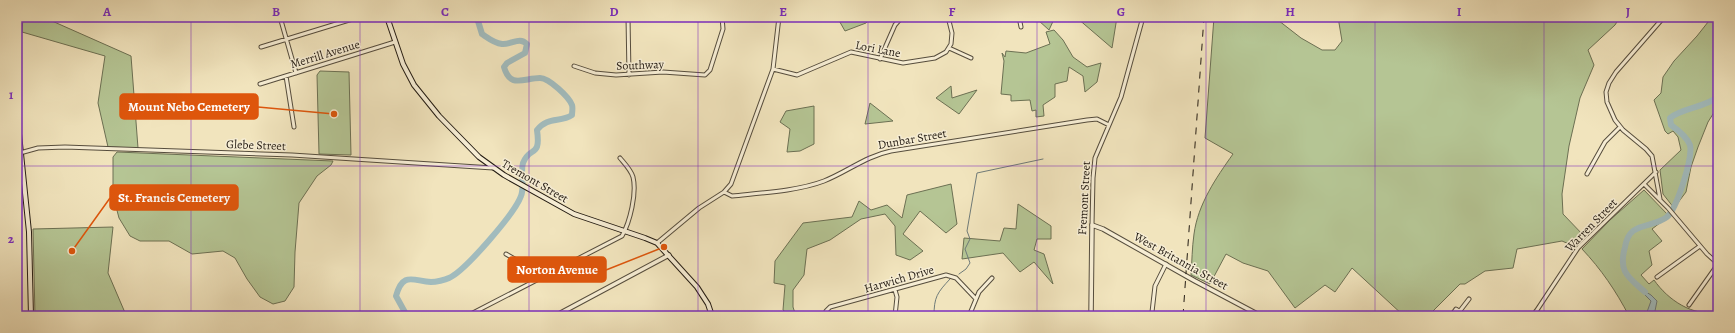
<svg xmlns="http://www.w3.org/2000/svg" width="1735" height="333" viewBox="0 0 1735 333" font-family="Alegreya,serif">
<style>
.green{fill:#b5c594;stroke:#6c7053}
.water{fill:#a1bbbd;stroke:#6f7b79}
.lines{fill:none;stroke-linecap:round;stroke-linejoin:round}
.stream{stroke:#6f7b79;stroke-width:1}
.river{stroke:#a1bbbd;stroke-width:6}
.minor-casing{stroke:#564d3d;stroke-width:5}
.tertiary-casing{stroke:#564d3d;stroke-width:5.5}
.secondary-casing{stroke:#231b12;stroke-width:6}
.minor{stroke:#f6edd4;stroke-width:3}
.tertiary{stroke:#f6edd4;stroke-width:3.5}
.secondary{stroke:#f6edd4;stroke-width:4}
.rail{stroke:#231b12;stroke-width:1;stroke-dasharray:7 7;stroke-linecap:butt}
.grid{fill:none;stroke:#7b2cbf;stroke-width:1;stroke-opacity:0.55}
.labels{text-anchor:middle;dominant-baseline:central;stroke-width:3;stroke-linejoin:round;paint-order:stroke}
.street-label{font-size:12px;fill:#231b12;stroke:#f6edd4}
.leader{fill:none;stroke:#de560c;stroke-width:1.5}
.callout-dot{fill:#de560c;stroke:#f6edd4;stroke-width:1.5}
.callout{fill:#de560c;stroke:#de560c;stroke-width:1.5}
.callout-label{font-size:13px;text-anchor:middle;font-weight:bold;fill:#fff}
.neatline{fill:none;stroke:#7b2cbf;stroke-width:1.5}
.grid-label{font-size:13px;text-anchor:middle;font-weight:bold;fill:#7b2cbf}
</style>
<rect width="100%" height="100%" fill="#f1e4bd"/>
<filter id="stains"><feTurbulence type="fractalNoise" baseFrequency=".005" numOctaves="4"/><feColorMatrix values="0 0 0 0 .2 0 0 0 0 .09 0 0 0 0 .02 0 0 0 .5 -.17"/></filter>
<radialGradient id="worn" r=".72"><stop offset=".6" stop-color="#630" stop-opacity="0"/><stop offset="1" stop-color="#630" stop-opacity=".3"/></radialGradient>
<!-- green -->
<path class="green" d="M23,17H43L131,56L138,148L108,147L98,103L105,56L22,32Z
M837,17H872L866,23L845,31Z
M1040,17H1055L1049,30L1038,20Z
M1077,17H1117L1112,48L1077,18Z
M1214,17H1274L1301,38L1322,50H1335L1342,41L1338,17H1418L1433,21L1437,17H1620L1615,25L1588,50L1594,65L1580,98L1569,146L1562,194L1563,214L1585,237L1576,247L1562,241L1517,249L1513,268L1485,271L1465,284H1460L1430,314L1425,312L1420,316H1404L1352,268L1335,292L1325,285L1295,308L1268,271L1243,263L1226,254L1210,284L1191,275C1192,261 1192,248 1194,234C1198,204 1216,178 1233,154L1205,138Z
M1712,17H1718V106L1708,122L1698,147L1691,167L1686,192L1674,208L1663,194L1660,170L1681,150L1678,137L1673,131L1668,134L1665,131L1654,100L1661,93L1663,77L1674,61L1697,36Z
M1054,30L1063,40L1073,57L1087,67L1101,63L1097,82L1085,92L1083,76L1069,67L1067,81L1055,84V97L1043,105L1044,116L1036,117V110L1032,111L1030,100L1011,101V95L1001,94L1004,61L1002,53L1005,57L1006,51L1026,53L1050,44L1046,32Z
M320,71L349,72L351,155L319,154L317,75Z
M951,86L952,98L977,90L959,114L936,98Z
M870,103L893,121L865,124Z
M814,106V144L800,151L787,152L790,129L780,122L786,111Z
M117,152L333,161L331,165L317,176L299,203L295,252L294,287L285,301L273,304L260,297L247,279L235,258L223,251L192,254L169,241H140L130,236L119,218L113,195V157Z
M951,184L957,224L946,233L920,211L903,234L923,251L910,260L896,255L895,226L885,214L861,219L830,240L807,249L804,275L793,290V307L796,316H790L783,310L785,285L774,283L775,261L803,223L852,217L859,201L871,210L887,205L902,218L907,195Z
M1644,190L1669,216L1652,229L1662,241L1649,251L1652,265L1641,275L1649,284L1654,280C1668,300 1693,317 1718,312V316H1629C1616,291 1601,269 1582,249L1610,220Z
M1018,204L1051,226V239H1037L1034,250L1044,254L1053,284L1034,262L1020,272L1003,253L962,259L964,238L1000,241L1004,228L1016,229Z
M113,227L108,273L126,315L35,316L33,229Z"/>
<!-- water -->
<path class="water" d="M1636,286L1651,295L1657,301L1654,316H1649L1647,312L1651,301Z"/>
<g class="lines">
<!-- stream -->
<path class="stream" d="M959,274L966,269L970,263L965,249L970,239L967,231L977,173L1043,159
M934,316C934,297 937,293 950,279"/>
<!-- river -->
<path class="river" d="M1645,292C1628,277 1618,272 1625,247C1626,241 1628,235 1633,231C1642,224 1657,225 1667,217C1677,208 1693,158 1690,145C1687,137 1678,130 1671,125L1670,118C1682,108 1703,108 1718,97
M407,316L396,296C403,271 413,281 431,282C436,282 445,280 449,278C465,271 515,213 521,196C525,186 520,173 523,163C530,145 541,159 537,130C548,116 560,123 572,115C572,112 573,108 572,105C569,97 549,78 540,78C524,78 510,89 504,67L507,63L525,53L527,44C519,36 512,45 502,44C494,43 488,38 482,34L478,21V17"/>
<!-- minor casing -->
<g class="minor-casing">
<path id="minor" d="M280,17L296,73
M585,17H597
M628,17L629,75
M1019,17L1021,27
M261,47L359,17
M949,48L971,58
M880,59L895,25L902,17
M574,66L595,73L616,75L663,72L705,75L710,70L723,29L722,17
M773,69L797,75L851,52L903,63L935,58L946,52L951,44L952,33L948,17
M286,76L294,127
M260,84L395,42
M20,153L38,148L65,147L292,155L493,168
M1587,174L1605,142L1620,127
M1644,184L1668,208L1707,254L1718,264
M724,192L732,196C760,193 798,191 824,181C847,172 866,156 891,151L1087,120L1097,119L1109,125
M1660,199L1652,156L1646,149L1623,130L1615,120L1607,102L1606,92L1609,83L1616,72L1664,17
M1092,225L1093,178L1095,158L1121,97L1143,17
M657,243L699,208L724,192L731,184L773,69L779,17
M506,254L544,276
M1657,277L1700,246
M1689,305L1718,264
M1536,311L1543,316
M1152,312L1155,286L1166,264
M467,316L622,236C630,222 637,193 633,177C631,170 625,164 620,158
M826,316V311L830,307L946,275L956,278L976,299
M895,316L897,297L895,290
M969,316L979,292L992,278
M1451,316L1456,309L1459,311
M1456,316L1469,299
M1533,316L1578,248L1656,172"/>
</g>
<!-- tertiary casing -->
<g class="tertiary-casing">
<path id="tertiary" d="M555,316L669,255
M1091,316L1092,225L1103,229L1195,281L1261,316"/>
</g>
<!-- secondary casing -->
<g class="secondary-casing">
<path id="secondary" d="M18,17L19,134L29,232L31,316
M387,17L403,64L414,85L439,116L479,157L504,175L574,214L645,238L657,243L697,287L708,304L712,316"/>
</g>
<!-- minor -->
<use href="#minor" class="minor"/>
<!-- tertiary -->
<use href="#tertiary" class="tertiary"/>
<!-- secondary -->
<use href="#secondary" class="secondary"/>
<!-- rail -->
<path class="rail" d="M1183,316L1204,17"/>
</g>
<!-- grid -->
<path class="grid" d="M191,17V316M360,17V316M529,17V316M698,17V316M868,17V316M1037,17V316M1206,17V316M1375,17V316M1544,17V316M17,166H1718"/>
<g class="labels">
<!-- street labels -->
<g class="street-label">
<text transform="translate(878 49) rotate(11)">Lori Lane</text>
<text transform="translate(325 54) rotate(-17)">Merrill Avenue</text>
<text transform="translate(640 65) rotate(-2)">Southway</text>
<text transform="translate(912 139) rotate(-10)">Dunbar Street</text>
<text transform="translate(256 145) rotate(2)">Glebe Street</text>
<text transform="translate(535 181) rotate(30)">Tremont Street</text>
<text transform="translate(1084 198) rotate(-87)">Fremont Street</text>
<text transform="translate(1591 225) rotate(-46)">Warren Street</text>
<text transform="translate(1181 261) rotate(29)">West Britannia Street</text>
<text transform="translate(899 279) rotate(-16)">Harwich Drive</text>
</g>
</g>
<!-- callouts -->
<path class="leader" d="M334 114L258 107M72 251L110 198M664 247L606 270"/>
<g class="callout-dot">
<circle cx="334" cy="114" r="4"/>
<circle cx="72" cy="251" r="4"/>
<circle cx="664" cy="247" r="4"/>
</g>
<g class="callout">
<rect x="120" y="94" width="138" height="25" rx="4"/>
<rect x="110" y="185" width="128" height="25" rx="4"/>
<rect x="508" y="257" width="98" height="25" rx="4"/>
</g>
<g class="callout-label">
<text x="189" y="111">Mount Nebo Cemetery</text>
<text x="174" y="202">St. Francis Cemetery</text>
<text x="557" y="274">Norton Avenue</text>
</g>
<!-- margin -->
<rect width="1735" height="333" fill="none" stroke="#f1e4bd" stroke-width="44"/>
<rect x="22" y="22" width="1691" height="289" class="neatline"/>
<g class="grid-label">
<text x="107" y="16">A</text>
<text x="276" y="16">B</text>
<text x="445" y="16">C</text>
<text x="614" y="16">D</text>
<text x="783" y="16">E</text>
<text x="952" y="16">F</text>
<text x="1121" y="16">G</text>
<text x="1290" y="16">H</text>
<text x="1459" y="16">I</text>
<text x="1628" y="16">J</text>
<text x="11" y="99">1</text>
<text x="11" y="243">2</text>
</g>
<rect width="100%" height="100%" filter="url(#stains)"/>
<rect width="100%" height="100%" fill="url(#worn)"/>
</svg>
